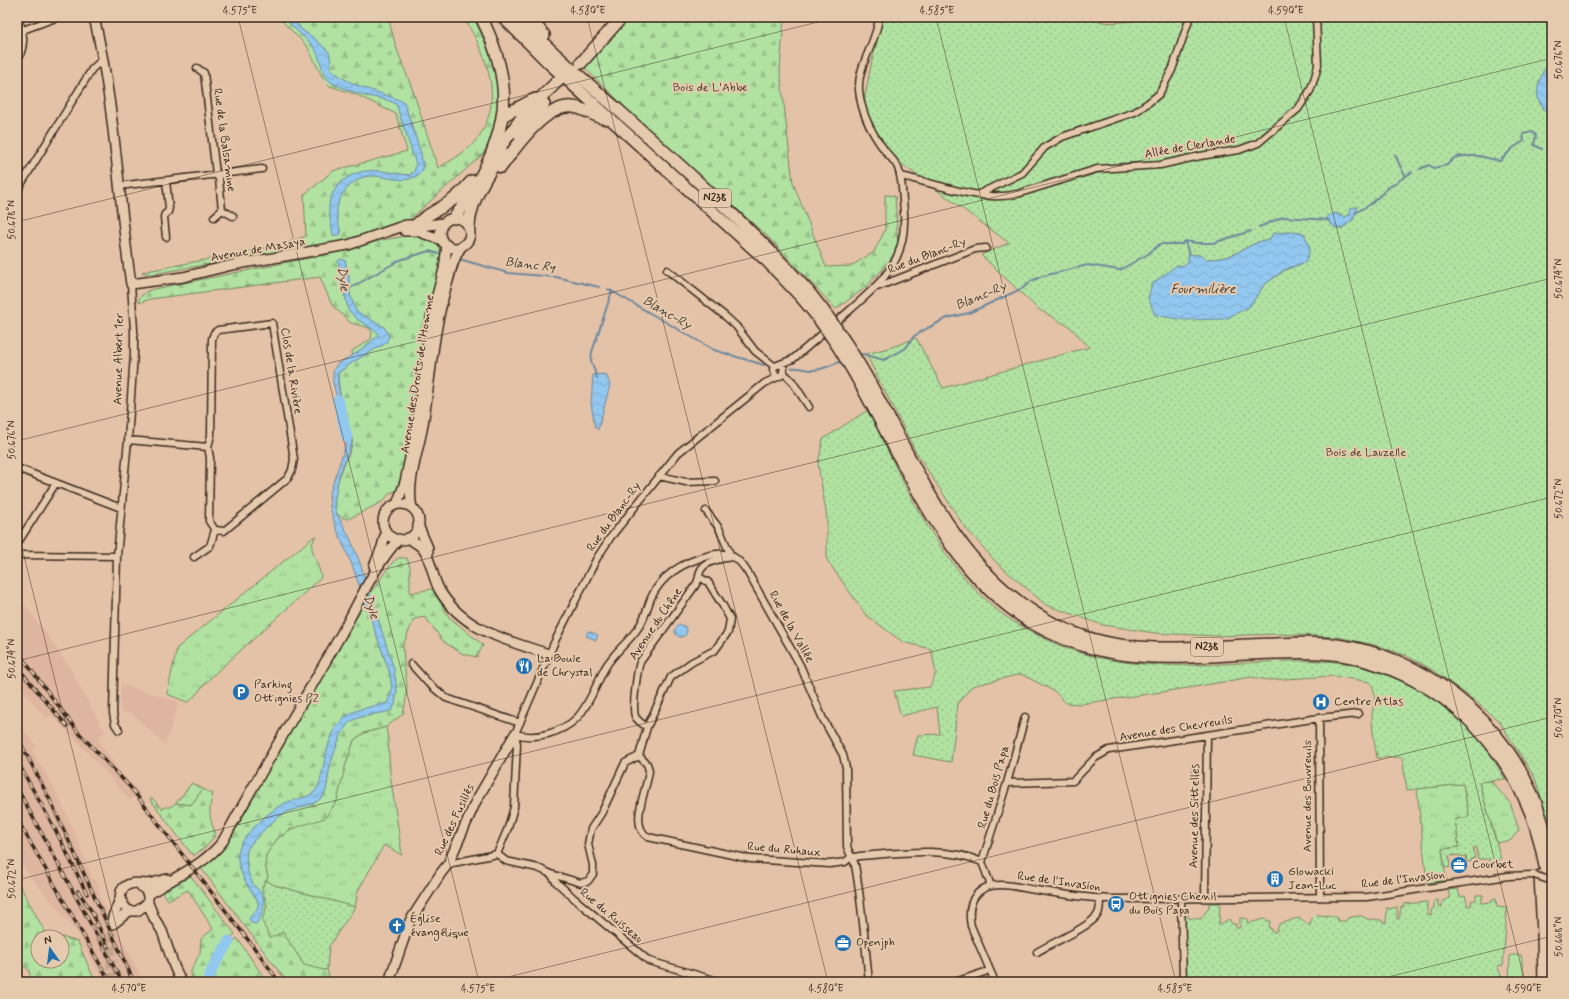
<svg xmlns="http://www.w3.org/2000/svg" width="1569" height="999" viewBox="0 0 1569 999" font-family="Mynerve,sans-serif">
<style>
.built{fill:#deb59f}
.grass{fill:url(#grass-tufts);stroke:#768660}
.forest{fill:url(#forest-firs);stroke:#768660}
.park{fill:url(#park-dots);stroke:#768660;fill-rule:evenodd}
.pitch{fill:#b1e2a2;stroke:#768660}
.water{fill:url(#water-waves);stroke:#6f889b}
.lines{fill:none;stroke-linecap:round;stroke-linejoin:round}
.stream{stroke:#6f889b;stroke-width:2}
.river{stroke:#92c7ef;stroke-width:11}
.secondary-tunnel{stroke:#c2a48c;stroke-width:9;stroke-dasharray:9 4.5;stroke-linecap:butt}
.street-casing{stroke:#3b2a1e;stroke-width:9}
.secondary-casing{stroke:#3b2a1e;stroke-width:12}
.highway-casing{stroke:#3b2a1e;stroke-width:14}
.street{stroke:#e6caad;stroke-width:6}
.secondary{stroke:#e6caad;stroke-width:9}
.highway{stroke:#e6caad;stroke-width:11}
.rail-casing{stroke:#3b2a1e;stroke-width:3.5}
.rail{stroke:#e6caad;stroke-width:2;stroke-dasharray:6;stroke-linecap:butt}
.street-bridge-casing{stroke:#3b2a1e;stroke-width:9;stroke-linecap:butt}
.highway-bridge-casing{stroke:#3b2a1e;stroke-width:14;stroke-linecap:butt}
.street-bridge{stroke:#e6caad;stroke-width:6}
.highway-bridge{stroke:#e6caad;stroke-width:11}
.ticks{fill:none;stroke:#3b2a1e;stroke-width:1;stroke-opacity:0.45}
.labels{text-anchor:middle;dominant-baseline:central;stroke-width:4;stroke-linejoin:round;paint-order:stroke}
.shield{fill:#e6caad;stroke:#6e5a49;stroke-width:1}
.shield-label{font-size:11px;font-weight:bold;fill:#3b2a1e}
.park-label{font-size:12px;fill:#473c2b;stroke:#e6caad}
.street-label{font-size:12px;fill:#3b2a1e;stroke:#e6caad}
.poi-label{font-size:12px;fill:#3b2a1e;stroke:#e6caad;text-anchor:start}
.water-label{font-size:13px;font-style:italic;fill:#443a33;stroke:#e6caad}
.neatline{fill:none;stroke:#3b2a1e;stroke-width:1.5}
.ticks-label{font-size:10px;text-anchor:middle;fill:#3b2a1e}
</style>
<defs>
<pattern id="grass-tufts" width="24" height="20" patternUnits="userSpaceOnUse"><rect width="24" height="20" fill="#b1e2a2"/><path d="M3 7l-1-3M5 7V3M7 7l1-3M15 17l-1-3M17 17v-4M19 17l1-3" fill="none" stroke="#99c28b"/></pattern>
<pattern id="forest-firs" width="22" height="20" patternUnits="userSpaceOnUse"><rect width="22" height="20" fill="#b1e2a2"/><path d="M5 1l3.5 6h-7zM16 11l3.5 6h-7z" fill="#99c28b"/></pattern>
<pattern id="park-dots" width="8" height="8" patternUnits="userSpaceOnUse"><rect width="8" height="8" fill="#b1e2a2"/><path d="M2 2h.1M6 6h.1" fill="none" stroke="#99c28b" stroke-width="1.8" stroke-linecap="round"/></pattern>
<pattern id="water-waves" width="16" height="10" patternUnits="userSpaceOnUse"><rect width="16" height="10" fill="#92c7ef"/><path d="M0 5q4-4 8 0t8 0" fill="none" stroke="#7fabcc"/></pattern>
</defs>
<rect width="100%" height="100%" fill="#e4c2a8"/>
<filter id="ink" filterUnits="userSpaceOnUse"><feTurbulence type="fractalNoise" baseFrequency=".025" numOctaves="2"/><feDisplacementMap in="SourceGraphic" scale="8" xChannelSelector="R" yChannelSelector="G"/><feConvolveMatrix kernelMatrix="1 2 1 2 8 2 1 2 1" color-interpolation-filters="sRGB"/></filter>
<g filter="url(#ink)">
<!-- built -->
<path class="built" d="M17,596L41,626L74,674V677L105,732L98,738L106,752L118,769L141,794L129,800L111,778L73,737L51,715L46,719L19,684L17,685Z
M121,684L179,702L165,745L132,713L120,712Z
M17,717L24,731L37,746L32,751L51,782L62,804L77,838L92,878L100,886V898L118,931L143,982H104L76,932L62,914L17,860Z
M77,976L88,977L94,979L97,982H73Z"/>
<!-- grass -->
<path class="grass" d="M316,535L312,544V549L321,575L320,579L210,678L191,700L187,702L167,694L177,648Z
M386,727L388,739L390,774L402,855L384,845L358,891L355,907L274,885L266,880L268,877L265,865L266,855L277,839L291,829L303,825L345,767L354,740L364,733Z
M1491,781L1510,803L1519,830L1511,840L1497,843L1479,782Z
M192,783L203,789L191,805L176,803Z
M1463,784L1469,815L1465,818L1455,819L1459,847L1442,849L1446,880L1427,883L1417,789Z"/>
<!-- forest -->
<path class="forest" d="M281,17H388L396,47L413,91L438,168C452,160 467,152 477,139C506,101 486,52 463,17H473C496,59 511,110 483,154L408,221L348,240L152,274H147L142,272L281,245L306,236L304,195L333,171L407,151L396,114L355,94L330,86L324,80L307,46L283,22Z
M625,17H784L780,70L793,183L826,267L851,266L874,252L885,230V195L895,196L898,247L888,263L866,287L836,309L769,238L632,115L627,109L582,65Z
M414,235C423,237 437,239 440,249C443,258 433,288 431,300C421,363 418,430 396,491L390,493L382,502L348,519C315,515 348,461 352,445C354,437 345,415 342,406C340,395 338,384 338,373L353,362L352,351L371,339L372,332L369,328L351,323L332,305L320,277L150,299L139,303V298L147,291L154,289L329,254L382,240Z
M398,558H407L410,567V593L432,589L449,617L483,645L477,657L463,654L444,642L425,617L414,619L403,645L404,663L407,685L406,699L403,714L386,727L364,733L354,740L345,767L337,801L325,818L291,829L277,839L266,855L265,865L268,877L262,888L267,906L264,916L283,932L304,964L324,970L327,969L329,977L327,982H287L201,868L216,856L226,842L363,603L392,563Z
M203,789L213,794C208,809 209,820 216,834L207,846L193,856L150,799L152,798L162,809L165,807H170L176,803L191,805Z
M191,876L235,934C220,946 212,964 205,982H195L190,973L200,953L201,939L213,929L188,890L168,900L163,892Z
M17,880L45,932L61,937H38V961H62V937L78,942L94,979L77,976L73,982H31L29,970L17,960Z
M237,938L267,982H211C217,965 224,951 237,938Z"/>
<!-- park -->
<path class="park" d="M883,17H1092C1105,27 1125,21 1141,20L1144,17H1552C1552,26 1554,50 1552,58C1550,62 1546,66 1544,71C1537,84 1533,108 1552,113V832L1535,778L1499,721L1466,694L1431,669L1405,655L1375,645L1337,637L1279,634L1215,636L1155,633L1103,625L1046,605L997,563L964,526L916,452L866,354L892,347L916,338L943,388L1089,347L1070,327L1038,309L981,255L1009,243L903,165L878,139L863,107L871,65ZM1336,213L1344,217L1350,215L1354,219L1341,229L1334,227L1332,224ZM1290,232L1306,262L1285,270L1264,285L1249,307L1172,270L1177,265L1183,266L1188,261C1201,259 1216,260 1229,256C1243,251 1255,241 1270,239L1274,233Z
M868,410C904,484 936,561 1002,614C1012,621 1023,627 1033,633C1102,670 1167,667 1242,663C1273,662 1305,659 1335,662C1383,667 1438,694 1471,729C1485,744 1495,762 1505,779L1479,782L1501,859L1497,861V866H1494V863L1490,864L1489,859H1478L1476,847L1473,848L1475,858L1471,859L1472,861L1467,862L1466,856L1461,857L1460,855L1449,856L1450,867L1445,868L1442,849L1459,847L1455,819L1465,818L1469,815L1463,784L1407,790L1402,757L1377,758C1375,745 1372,732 1372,719C1372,704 1379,697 1370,682L1334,676L1269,680L1251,677L1188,688L1080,704L1066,703L1054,691L1021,674L972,686L958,703L951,762L913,755L918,735L940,734L937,707L901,716L894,691L930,687L936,673L931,649L903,642L866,615L827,560V518L818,464L823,439Z
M266,880L274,885L355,907L329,946L327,969L324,970L304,965L283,932L270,938L262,921L267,906L262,888Z
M1458,889L1460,897L1465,896L1468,906L1472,905L1471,901L1476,900V895H1483L1481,903L1492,902V899L1496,898L1497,907L1507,908L1503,965L1497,966L1501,975L1497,982H1186L1183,912L1188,913V918L1201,919L1209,907V903H1220L1219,925L1229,919L1232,924H1236V928H1240V918L1248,919L1247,923H1250L1263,919L1270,921L1269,928L1272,929V932H1276L1280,923C1292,923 1297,912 1307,924L1310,925L1311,920L1316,915L1336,916L1338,921H1345L1348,918L1358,916H1362L1367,919L1381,920L1383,922L1386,923L1387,907L1389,909L1397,907V919H1399L1401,907H1404V904L1427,902V914L1431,915V910L1434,908V901L1438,900V906L1442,907V901L1450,898L1448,890Z"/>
<!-- pitch -->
<path class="pitch" d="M1510,955H1521L1525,982H1509Z"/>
<!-- water -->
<path class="water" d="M285,17H293L301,29L315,39L329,52L331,61V69C351,88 380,91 404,102L421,153L423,170C409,188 388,175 369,176C356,177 341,192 338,204C335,214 339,224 341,234L337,236L333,235C332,227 329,218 329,210C328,190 346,173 366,171C379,169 396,174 410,175L414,172L416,164L396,104C387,99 378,98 367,96C355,93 343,88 332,83C321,76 322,61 316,51C310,40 293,30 285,17Z
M1552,57V113L1546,111C1544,108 1540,104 1539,100C1533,88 1545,68 1552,57Z
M1354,207H1357C1356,219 1350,222 1341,229L1334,227L1327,220V216L1336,213L1344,217L1350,215V209Z
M1290,232L1304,233L1310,248L1306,262L1284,270L1264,285L1249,307L1225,319L1184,320L1155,315L1148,298L1152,284L1177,265L1183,266L1188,261L1189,254L1200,255L1204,259C1212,259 1221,259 1229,256C1243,251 1255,241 1270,239L1273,233Z
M341,259L345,260L349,277L350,294L356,311L384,327L389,336L386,343L353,362L338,373V385L342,404L351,434L352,443L339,476L334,504L337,514L350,538L360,563L394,669L397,691L395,705L391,711C378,714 361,715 350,722C341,729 331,761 329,772C327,781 328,792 321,798C314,806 295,808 285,813C278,815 248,844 247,851C245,862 248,875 253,884C255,887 259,890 261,893C267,903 263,916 256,924L251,923L249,918C252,915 257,911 258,906C259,899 252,894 249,888C244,879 236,864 238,853C240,837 270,810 285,803C294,799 305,799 313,793C326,785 321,735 346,716C355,709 375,706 387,703L392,691L390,674L352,565L336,528L330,507L329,495L346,444V432L333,383V372L337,364L355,354L378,336V333L357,319L348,310L338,261Z
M606,374L610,385L598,430L595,427L591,403L593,375Z
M675 631a6 6 0 1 1 12 0a6 6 0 1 1-12 0Z
M588,631L598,635L596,640L586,636Z
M1197,763L1198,775L1193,776L1191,764Z"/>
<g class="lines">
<!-- stream -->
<path class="stream" d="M1549,151L1552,149
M1395,155L1405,176
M1420,169L1429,165L1434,168L1447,165L1454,158L1461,156H1479L1500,161L1513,148L1524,141L1523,134L1532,132L1536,135L1534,145L1542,149
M1355,213L1371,204L1388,188L1412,172
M1259,227L1283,217L1329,220
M1185,242L1189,254
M459,259L508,273L556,277L599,287
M608,289L714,350L764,365
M347,290L400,260L429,251L440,254
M858,355L863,354L884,360L906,348L914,336L926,329L947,318L969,313L1008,295L1023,288L1031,281L1043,276L1088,265L1120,270L1148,254L1160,244H1182L1185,241L1196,243H1213L1251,231
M792,368C800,367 804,370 811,370C822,371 832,364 842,361
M597,378L591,361L592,352L612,291"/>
<!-- river -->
<path class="river" d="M338,400L347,437
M208,982L212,969L229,941"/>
<!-- secondary-tunnel -->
<path class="secondary-tunnel" d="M111,982V941L113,924"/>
<!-- street casing -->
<g class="street-casing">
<path id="street" d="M23,30L58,17
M17,61C25,47 25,32 17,17
M197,68L204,73L216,174L219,179L222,210L214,217
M900,176C937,183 980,203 1017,194L1097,169L1160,165L1200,156L1239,150L1258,143L1298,109L1310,91L1315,77L1318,65L1316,17
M118,186L262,169
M17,191L92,69L103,59
M979,194L1022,173L1045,147L1062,137L1135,112L1148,103L1159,94L1172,70L1190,17
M222,210L233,216
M166,237L164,217L165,214L168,212L169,208L166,181
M667,270L725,316L736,326L755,351L774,366
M877,287L975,249L986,248
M780,364L793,359C812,343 830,327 849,311C888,277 910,256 903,201C902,190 902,178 898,168C895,160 887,155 883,148C871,132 861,111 859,90C857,66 877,42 879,17
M784,373L792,381L809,407
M128,440L208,447L210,458L209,521L215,530L224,531L288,478L292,470L294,459L272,323L218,330L214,333L212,339L211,435L208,447
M17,468L121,508
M659,476L686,482L715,481
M706,511L719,528L731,556
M17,544L56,483
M17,555L117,556
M194,557L210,546L215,530
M699,577C699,561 721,559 732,557
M411,664L428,683L446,698L520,723
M1319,718L1320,897
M119,730L115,724L113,713L117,556L128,440L134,354V330L131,284
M515,734C536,740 561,733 577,718C590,704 596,684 605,668C614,652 628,643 638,628C645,619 647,608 651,598C662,574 686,561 711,555C730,551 738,557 748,573L800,665L823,719L843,755L846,768L847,846C849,854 854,860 855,865C862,904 865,943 869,982
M639,756L647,727C643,724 638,722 635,716C632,708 637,671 640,662L697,583L699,577L708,582L723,606L730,619L728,632L715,650L692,662L671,677L647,727
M1007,783L1073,781L1095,758L1109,750L1319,718L1358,714
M497,854L508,828L514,807L517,744L515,734L555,641L597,558L610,538L678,453L765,383L782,375L784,368L780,364L775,366L773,369L774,373L777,376
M497,854L506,861L538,868L551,874L556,882L576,900L649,961L721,982
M982,862L1007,783L1025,717
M448,864L497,854
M551,874L581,883L588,881L593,874V865L588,844L591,829L602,812L625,763L639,756L647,764L649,770C648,788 628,825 648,837L751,859L830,864L845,862L850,858L860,856C899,853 946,846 982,862L991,886
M1205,898L1207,735
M1181,899L1183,982
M1037,952C1051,943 1091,927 1098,914C1100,910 1100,904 1100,899
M955,982L985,972
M995,982L971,926C968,911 970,894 987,887C1002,882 1021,888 1036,890C1060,894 1085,898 1110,899L1367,897L1508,876L1534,875"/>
</g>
<!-- secondary casing -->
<g class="secondary-casing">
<path id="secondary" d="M94,17C115,105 118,196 131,284L183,277L232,265L348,245L406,225H429L443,223
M440 233a15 15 0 1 1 30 0a15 15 0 1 1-30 0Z
M405,231H417L442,240
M397,504L405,482L417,424L431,318L444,269L447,245
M383 522a18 18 0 1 1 36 0a18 18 0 1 1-36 0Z
M412,508C406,483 419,450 423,424C431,376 433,328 448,281C451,269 454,257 461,247
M418,525L428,548V554
M408,538C412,541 419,544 423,549C432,560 432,578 440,591C464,631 507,640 548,654
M374,566L382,547L386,531
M139,884L146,891L148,895V903L154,918L162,931L174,966L181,982
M148,895C173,877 204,866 223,841C260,773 301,705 339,638C357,607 374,565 399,539
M148,903L137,911H129C119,903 116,889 130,884C135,882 141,884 146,884C153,883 160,881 167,879
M113,924V917L120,899
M113,924L129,911
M389,982L410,921L441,873L448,864L476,801L515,734"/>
</g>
<!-- highway casing -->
<g class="highway-casing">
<path id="highway" d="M503,17L550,64L767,261L801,297
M517,17C547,49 582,78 615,107C681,166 748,225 808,291
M529,17L544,35
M581,63L622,17
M502,116L535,99
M518,133L544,104
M493,157L525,113L560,79
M501,167C515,148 545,104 573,107C585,108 595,118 608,119
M454,218C476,189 496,153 502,117C508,84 496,46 481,17
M416,225C426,214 439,210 451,201C459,196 465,188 472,181
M469,226C470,202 488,171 503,153
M906,451C945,526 987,595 1067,630C1132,659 1206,645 1274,644C1295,643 1316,642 1337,645C1424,657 1498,716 1533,796C1540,813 1545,830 1549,848
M898,455C935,526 976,598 1051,633C1129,670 1197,654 1278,653C1306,652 1336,652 1363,660C1443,682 1502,739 1532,816C1544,849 1548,884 1552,918
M1540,876L1543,933L1544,982"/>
</g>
<!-- street -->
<use href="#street" class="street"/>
<!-- secondary -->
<use href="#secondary" class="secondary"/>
<!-- highway -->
<use href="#highway" class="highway"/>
<!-- rail casing -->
<g class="rail-casing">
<path id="rail" d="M17,651L78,732L131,788L262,958L279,982
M17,667L67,726
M17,736L49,798L134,982
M17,761L56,831L87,894
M17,788L120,978
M17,819L110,982
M78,891L92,912L108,947"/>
</g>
<!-- rail -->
<use href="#rail" class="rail"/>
<!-- street-bridge casing -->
<g class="street-bridge-casing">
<path id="street-bridge" d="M1534,875L1552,881"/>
</g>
<!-- highway-bridge casing -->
<g class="highway-bridge-casing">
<path id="highway-bridge" d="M808,291C850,342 876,393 906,451
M801,297C842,344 869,399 898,455"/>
</g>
<!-- street-bridge -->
<use href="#street-bridge" class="street-bridge"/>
<!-- highway-bridge -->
<use href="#highway-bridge" class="highway-bridge"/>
</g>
</g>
<!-- ticks -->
<path class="ticks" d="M238,17L479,982M587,17L828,982M936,17L1176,982M1284,17L1525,982M17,222L838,17M17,441L1552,58M17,528L130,982M17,661L1552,278M17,880L1552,497M488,982L1552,717M1368,982L1552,936"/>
<!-- icons -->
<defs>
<g id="restaurant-disc" transform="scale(0.9)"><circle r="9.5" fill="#1f6fb2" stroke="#e6caad"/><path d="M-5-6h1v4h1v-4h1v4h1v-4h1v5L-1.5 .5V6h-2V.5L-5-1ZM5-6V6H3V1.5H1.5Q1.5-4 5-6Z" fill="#fff"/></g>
<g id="parking-disc" transform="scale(0.9)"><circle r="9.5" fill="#1f6fb2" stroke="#e6caad"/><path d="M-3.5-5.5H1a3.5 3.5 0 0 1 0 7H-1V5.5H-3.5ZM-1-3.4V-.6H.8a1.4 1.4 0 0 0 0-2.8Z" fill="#fff"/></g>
<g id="hospital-disc" transform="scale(0.9)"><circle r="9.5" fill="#1f6fb2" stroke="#e6caad"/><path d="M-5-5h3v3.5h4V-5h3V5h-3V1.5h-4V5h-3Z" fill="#fff"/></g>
<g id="office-disc" transform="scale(0.9)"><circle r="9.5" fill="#1f6fb2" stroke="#e6caad"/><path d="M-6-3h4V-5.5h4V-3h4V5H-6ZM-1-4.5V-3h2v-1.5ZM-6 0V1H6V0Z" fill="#fff"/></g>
<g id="building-disc" transform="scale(0.9)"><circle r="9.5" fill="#1f6fb2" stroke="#e6caad"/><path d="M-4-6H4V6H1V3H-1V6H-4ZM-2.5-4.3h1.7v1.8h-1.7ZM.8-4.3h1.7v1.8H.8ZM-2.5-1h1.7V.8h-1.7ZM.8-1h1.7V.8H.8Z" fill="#fff"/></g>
<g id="bus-disc" transform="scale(0.9)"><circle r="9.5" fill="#1f6fb2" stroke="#e6caad"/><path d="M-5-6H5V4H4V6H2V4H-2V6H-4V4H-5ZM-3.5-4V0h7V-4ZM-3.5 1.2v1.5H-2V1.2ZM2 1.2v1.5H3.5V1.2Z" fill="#fff"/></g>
<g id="church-disc" transform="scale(0.9)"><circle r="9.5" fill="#1f6fb2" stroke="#e6caad"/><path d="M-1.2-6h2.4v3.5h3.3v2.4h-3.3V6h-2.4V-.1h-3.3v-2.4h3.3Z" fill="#fff"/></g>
</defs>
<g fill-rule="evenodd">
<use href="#restaurant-disc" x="524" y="666"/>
<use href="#parking-disc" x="241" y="692"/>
<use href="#hospital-disc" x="1321" y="702"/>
<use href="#office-disc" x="1459" y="865"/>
<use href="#building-disc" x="1275" y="879"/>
<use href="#bus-disc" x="1116" y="904"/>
<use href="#church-disc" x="397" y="926"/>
<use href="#office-disc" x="843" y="943"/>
</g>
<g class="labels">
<!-- shield labels -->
<g class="shield">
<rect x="699" y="189" width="32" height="18" rx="3"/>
<rect x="1191" y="638" width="32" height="18" rx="3"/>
</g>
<g class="shield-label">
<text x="715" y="198">N238</text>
<text x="1207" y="647">N238</text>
</g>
<!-- park labels -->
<g class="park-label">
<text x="710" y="88">Bois de L'Abbe</text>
<text x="1366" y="453">Bois de Lauzelle</text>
</g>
<!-- street labels -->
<g class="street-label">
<text transform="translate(224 140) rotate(82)">Rue de la Balsamine</text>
<text transform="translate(1190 147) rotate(-10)">Allée de Clerlande</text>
<text transform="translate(258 250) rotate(-10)">Avenue de Masaya</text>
<text transform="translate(927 256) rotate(-21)">Rue du Blanc-Ry</text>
<text transform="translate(119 359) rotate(-89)">Avenue Albert 1er</text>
<text transform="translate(291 371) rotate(81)">Clos de la Rivière</text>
<text transform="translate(418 374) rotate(-81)">Avenue des Droits de l'Homme</text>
<text transform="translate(614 517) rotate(-54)">Rue du Blanc-Ry</text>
<text transform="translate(656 624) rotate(-56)">Avenue du Chêne</text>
<text transform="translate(791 627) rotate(61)">Rue de la Vallée</text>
<text transform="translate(1176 729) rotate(-9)">Avenue des Chevreuils</text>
<text transform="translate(994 787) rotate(-74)">Rue du Bois Papa</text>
<text transform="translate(1308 796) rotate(-90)">Avenue des Bouvreuils</text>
<text transform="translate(1195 816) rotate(-89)">Avenue des Sittelles</text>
<text transform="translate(455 820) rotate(-65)">Rue des Fusillés</text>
<text transform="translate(784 850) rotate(5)">Rue du Ruhaux</text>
<text transform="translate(1403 880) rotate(-7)">Rue de l'Invasion</text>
<text transform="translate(1059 882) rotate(8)">Rue de l'Invasion</text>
<text transform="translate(611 916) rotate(40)">Rue du Ruisseau</text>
</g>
<!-- poi labels -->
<g class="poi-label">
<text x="537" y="659">La Boule<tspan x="537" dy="14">de Chrystal</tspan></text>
<text x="254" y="685">Parking<tspan x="254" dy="14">Ottignies P2</tspan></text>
<text x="1334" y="702">Centre Atlas</text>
<text x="1472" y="865">Courbet</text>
<text x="1288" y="872">Glowacki<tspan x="1288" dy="14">Jean-Luc</tspan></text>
<text x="1129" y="897">Ottignies Chenil<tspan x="1129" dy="14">du Bois Papa</tspan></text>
<text x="410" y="919">Église<tspan x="410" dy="14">évangélique</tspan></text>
<text x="856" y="943">Openjph</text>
</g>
<!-- water labels -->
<g class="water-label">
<text transform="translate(530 265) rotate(7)">Blanc Ry</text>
<text transform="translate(343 279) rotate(83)">Dyle</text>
<text x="1203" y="289">Fourmilière</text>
<text transform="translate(981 296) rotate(-23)">Blanc-Ry</text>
<text transform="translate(667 313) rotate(30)">Blanc-Ry</text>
<text transform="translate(371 607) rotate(71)">Dyle</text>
</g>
</g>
<!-- margin -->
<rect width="1569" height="999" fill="none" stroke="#e6caad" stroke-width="44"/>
<!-- north arrow -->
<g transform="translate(50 949) rotate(346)"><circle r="19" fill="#e6caad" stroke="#a28a74"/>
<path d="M0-3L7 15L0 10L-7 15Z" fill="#1f6fb2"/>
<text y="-6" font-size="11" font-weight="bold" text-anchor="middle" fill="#3b2a1e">N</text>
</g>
<rect x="22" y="22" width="1525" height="955" class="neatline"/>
<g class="ticks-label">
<text x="240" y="14">4.575°E</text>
<text x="588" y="14">4.580°E</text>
<text x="937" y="14">4.585°E</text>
<text x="1286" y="14">4.590°E</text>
<text transform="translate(1558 60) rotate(-90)" y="4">50.676°N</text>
<text transform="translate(11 220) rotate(-90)" y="4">50.678°N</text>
<text transform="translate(1558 279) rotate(-90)" y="4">50.674°N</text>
<text transform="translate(11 440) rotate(-90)" y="4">50.676°N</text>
<text transform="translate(1558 499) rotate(-90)" y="4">50.672°N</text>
<text transform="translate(11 659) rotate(-90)" y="4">50.674°N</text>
<text transform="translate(1558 718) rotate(-90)" y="4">50.670°N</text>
<text transform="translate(11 879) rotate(-90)" y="4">50.672°N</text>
<text transform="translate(1558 937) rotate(-90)" y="4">50.668°N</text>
<text x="129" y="992">4.570°E</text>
<text x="478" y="992">4.575°E</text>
<text x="826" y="992">4.580°E</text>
<text x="1175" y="992">4.585°E</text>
<text x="1524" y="992">4.590°E</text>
</g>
</svg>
